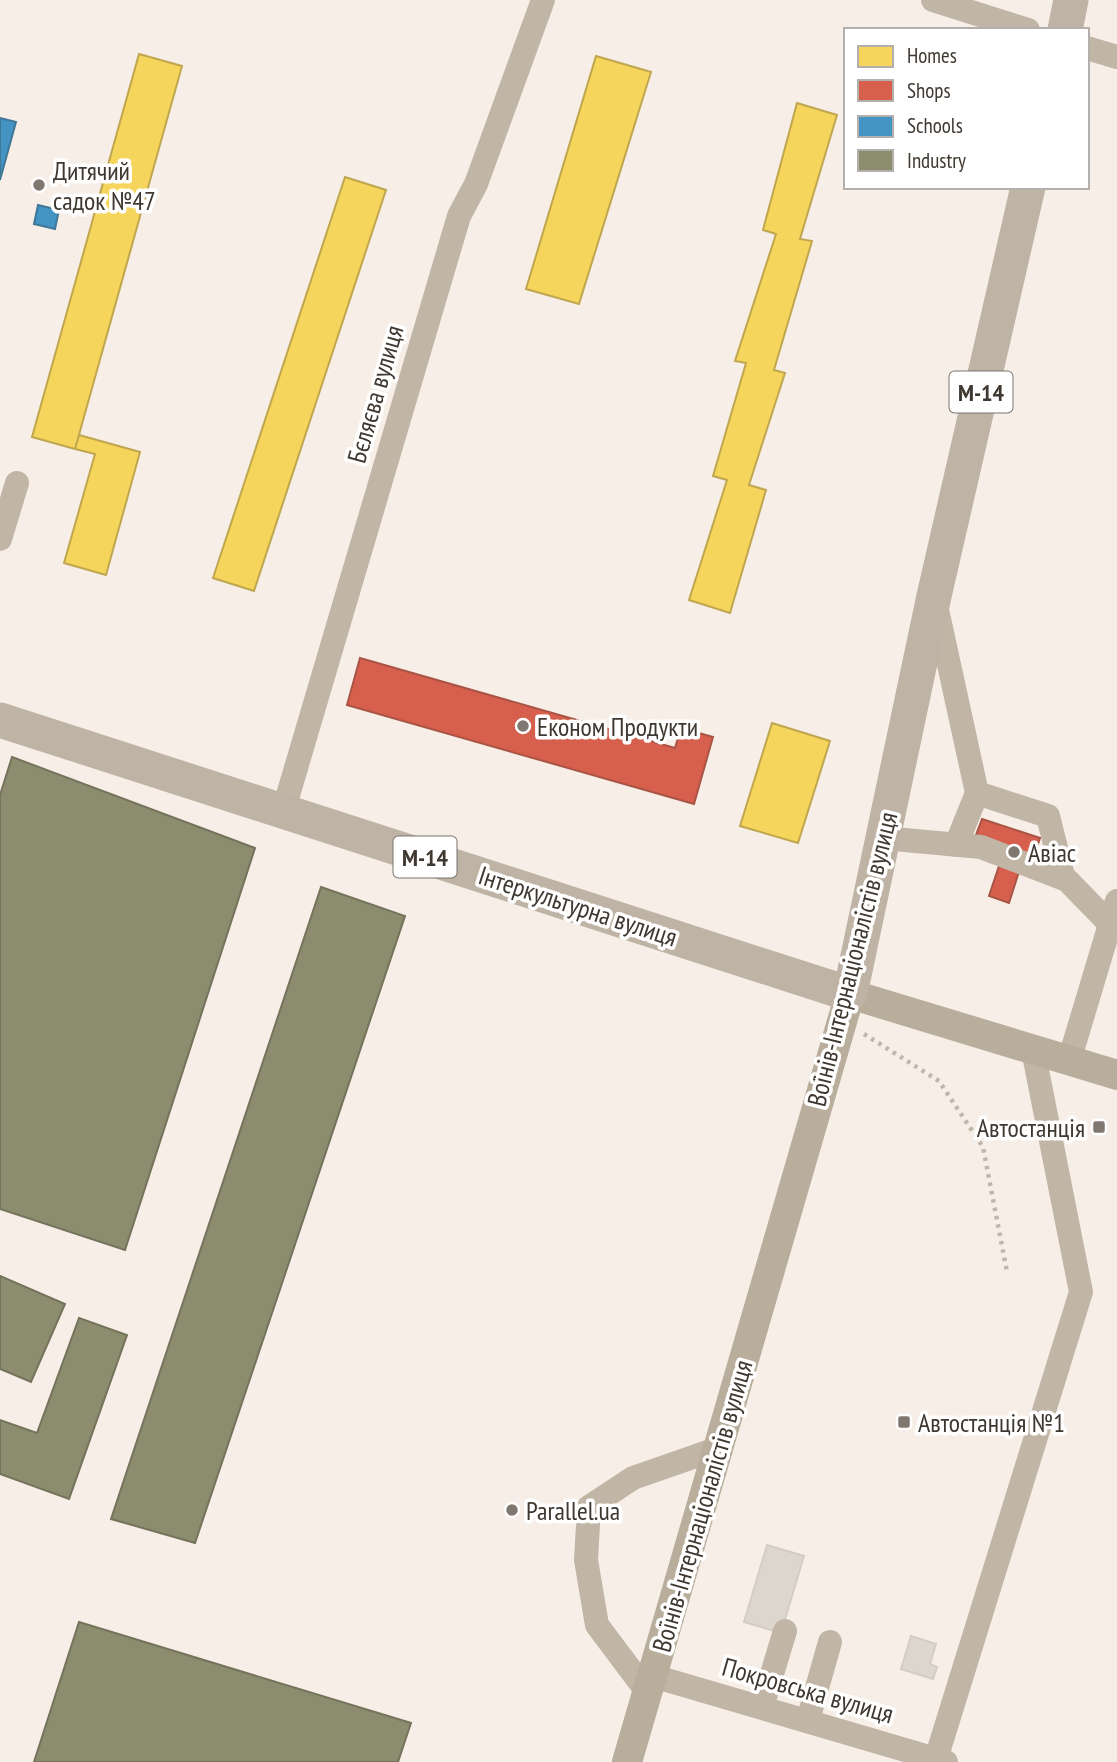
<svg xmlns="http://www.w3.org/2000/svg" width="1117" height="1762" viewBox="0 0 1117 1762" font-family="'PT Sans Narrow',sans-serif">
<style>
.homes{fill:#f6d55c;stroke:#bfa64f;stroke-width:2}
.shops{fill:#d6604d;stroke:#a95445;stroke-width:2}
.schools{fill:#4393c3;stroke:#427897;stroke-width:2}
.industry{fill:#8c8c6e;stroke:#75735c;stroke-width:2}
.building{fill:#ddd6cf;stroke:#d4cdc7;stroke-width:2}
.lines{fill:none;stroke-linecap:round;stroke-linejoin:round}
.path{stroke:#c0b7ac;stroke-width:4.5;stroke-dasharray:3.5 5;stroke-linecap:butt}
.minor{stroke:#c1b5a6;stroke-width:24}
.major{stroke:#b9ad9c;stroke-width:30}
.highway{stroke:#beb3a4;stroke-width:35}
.poi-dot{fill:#7f7871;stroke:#fff;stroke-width:2.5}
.labels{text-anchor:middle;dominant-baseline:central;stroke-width:7;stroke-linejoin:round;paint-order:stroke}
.shield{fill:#fff;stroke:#79746f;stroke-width:2}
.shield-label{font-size:24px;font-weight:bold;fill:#3f3831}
.poi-label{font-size:26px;fill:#3f3831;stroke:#fff;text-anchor:start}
.street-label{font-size:26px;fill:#3f3831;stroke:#fff}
</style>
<rect width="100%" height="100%" fill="#f7efe7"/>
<!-- homes -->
<path class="homes" d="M139,54L182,66L75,449L32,437Z
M596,56L651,72L579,304L526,289Z
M797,103L837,115L800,239L812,241L774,370L785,373L749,485L766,490L730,613L689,600L727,480L713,476L746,363L735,361L776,234L763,230Z
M345,177L386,190L254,591L213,578Z
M79,435L140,452L106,575L64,563L95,454L75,449Z
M772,723L830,741L798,843L740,826Z"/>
<!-- shops -->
<path class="shops" d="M360,658L675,748L681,728L713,737L694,804L347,705Z
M982,819L1040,838L1033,859L1024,856L1009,903L989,896L1006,845L976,835Z"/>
<!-- schools -->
<path class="schools" d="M0,118L16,122L0,180Z
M38,205L59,210L55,229L34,224Z"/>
<!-- industry -->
<path class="industry" d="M12,757L255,848L125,1250L0,1209V795Z
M321,887L405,916L195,1543L111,1519Z
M0,1276L65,1304L31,1382L0,1369Z
M79,1318L127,1335L69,1499L0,1474V1420L37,1433Z
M79,1622L411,1723L398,1762H34Z"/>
<!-- building -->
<path class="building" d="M767,1545L804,1556L781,1633L744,1622Z
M911,1636L936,1644L930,1664L937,1667L933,1679L901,1669Z"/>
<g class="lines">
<!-- path -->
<path class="path" d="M864,1034L939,1081L983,1147L1007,1272"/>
<!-- minor -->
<path class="minor" d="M933,0L1028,30
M1087,48L1117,57
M0,539L17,483
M936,605L977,793L956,845
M977,793L1048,816L1063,876L1062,878
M283,812L459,216L476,184L543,0
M883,838L981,847L1067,880L1110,924
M1069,1061L1117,901
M653,1676L946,1762
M648,1693L597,1625L586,1560L589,1507L633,1478L719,1448
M762,1707L785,1631
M808,1720L830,1642
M935,1762L1081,1292L1033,1050"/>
<!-- major -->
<path class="major" d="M627,1762L850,994L1117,1075"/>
<!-- highway -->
<path class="highway" d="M1065,30L1071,0
M0,720L850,994L934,596L1028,187"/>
</g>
<!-- markers -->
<g class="poi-dot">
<circle cx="39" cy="185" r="7"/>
<circle cx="523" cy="726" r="7"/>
<circle cx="1014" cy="852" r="7"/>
<rect x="1092" y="1120" width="14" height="14" rx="3.5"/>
<rect x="897" y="1415" width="14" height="14" rx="3.5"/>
<circle cx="512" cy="1510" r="7"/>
</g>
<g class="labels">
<!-- shield labels -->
<g class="shield">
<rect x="949.5" y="371.5" width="63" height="41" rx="5"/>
<rect x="393.5" y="836.5" width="63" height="41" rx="5"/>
</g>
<g class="shield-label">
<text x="981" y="392">М-14</text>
<text x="425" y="857">М-14</text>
</g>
<!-- poi labels -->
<g class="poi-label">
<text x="53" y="170">Дитячий<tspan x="53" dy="30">садок №47</tspan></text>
<text x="537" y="726">Економ Продукти</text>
<text x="1028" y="852">Авіас</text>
<text x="1085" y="1127" text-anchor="end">Автостанція</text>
<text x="918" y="1422">Автостанція №1</text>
<text x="526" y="1510">Parallel.ua</text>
</g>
<!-- street labels -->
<g class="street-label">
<text transform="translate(375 394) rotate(-74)">Бєляєва вулиця</text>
<text transform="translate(578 906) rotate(18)">Інтеркультурна вулиця</text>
<text transform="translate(852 959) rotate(-76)">Воїнів-Інтернаціоналістів вулиця</text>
<text transform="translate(702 1506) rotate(-74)">Воїнів-Інтернаціоналістів вулиця</text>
<text transform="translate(808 1690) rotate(16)">Покровська вулиця</text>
</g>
</g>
<!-- legend -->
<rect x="844" y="28" width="245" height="161" fill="#ffffff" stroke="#b2afad" stroke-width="2"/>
<rect x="858" y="46" width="35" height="21" fill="#f6d55c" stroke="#b2afad" stroke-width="2"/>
<text x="907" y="63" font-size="21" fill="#3f3831">Homes</text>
<rect x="858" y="80" width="35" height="21" fill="#d6604d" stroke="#b2afad" stroke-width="2"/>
<text x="907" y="98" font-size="21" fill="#3f3831">Shops</text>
<rect x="858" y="116" width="35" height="21" fill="#4393c3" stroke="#b2afad" stroke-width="2"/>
<text x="907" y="133" font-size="21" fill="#3f3831">Schools</text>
<rect x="858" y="150" width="35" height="21" fill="#8c8c6e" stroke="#b2afad" stroke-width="2"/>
<text x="907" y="168" font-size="21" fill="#3f3831">Industry</text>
</svg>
